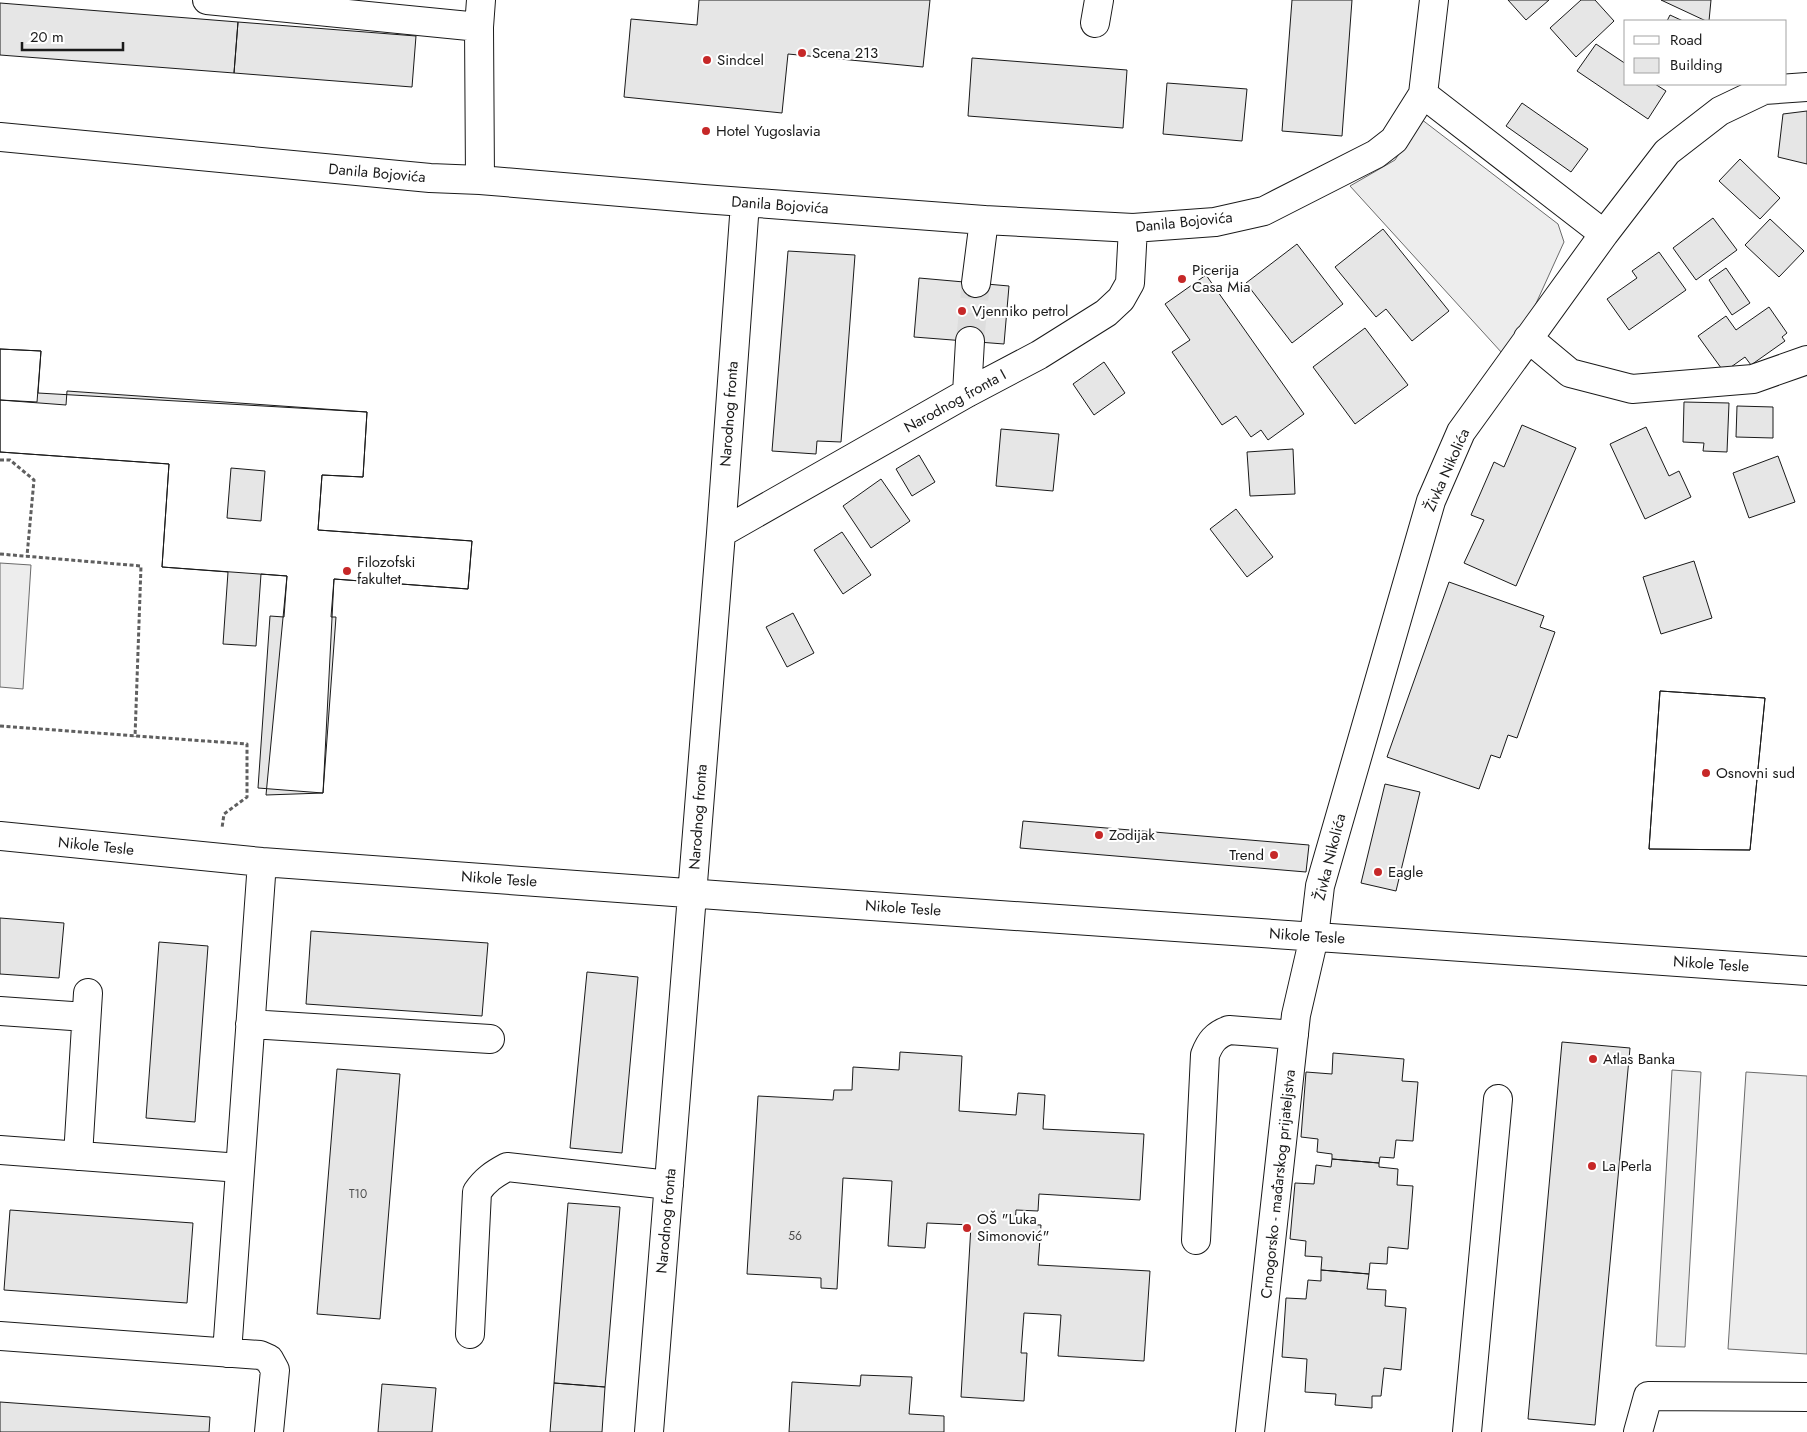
<svg xmlns="http://www.w3.org/2000/svg" width="1807" height="1432" viewBox="0 0 1807 1432" font-family="Jost,sans-serif">
<style>
.built{fill:#ededed;stroke:#6a6a6a}
.building{fill:#e6e6e6;stroke:#1a1a1a;fill-rule:evenodd}
.lines{fill:none;stroke-linecap:round;stroke-linejoin:round}
.minor-tunnel{stroke:#ddd;stroke-width:28;stroke-dasharray:28 14;stroke-linecap:butt}
.minor-casing{stroke:#1a1a1a;stroke-width:30}
.path{stroke:#5f5f5f;stroke-width:3;stroke-dasharray:4 2.5;stroke-linecap:butt}
.minor{stroke:#fff;stroke-width:28}
.poi-dot{fill:#c62828;stroke:#fff;stroke-width:2}
.labels{text-anchor:middle;dominant-baseline:central;stroke-width:4;stroke-linejoin:round;paint-order:stroke}
.number-label{font-size:12px;fill:#4d4d4d}
.poi-label{font-size:15px;fill:#1a1a1a;stroke:#fff;text-anchor:start}
.street-label{font-size:15px;fill:#1a1a1a;stroke:#fff}
</style>
<rect width="100%" height="100%" fill="#fff"/>
<!-- built -->
<path class="built" d="M1421,119L1558,224L1564,242L1518,343L1502,353L1350,186L1395,160Z
M0,563L31,565L23,689L0,687Z
M1672,1070L1701,1072L1685,1347L1656,1346Z
M1746,1072L1807,1076V1354L1728,1349Z"/>
<!-- building -->
<path class="building" d="M699,0H930L923,67L788,54L782,113L624,97L631,19L697,25Z
M1292,0H1352L1342,136L1282,131Z
M1508,0H1549L1526,20Z
M1581,0H1595L1614,21L1576,57L1550,28Z
M1661,0H1711L1709,21H1706Z
M0,3L238,22L234,73L0,55Z
M1670,15L1683,21H1667Z
M238,22L416,36L412,87L234,73Z
M1596,44L1626,64V84H1655L1666,91L1648,119L1577,71Z
M972,58L1127,70L1123,128L968,116Z
M1167,83L1247,89L1242,141L1163,134Z
M1522,103L1588,149L1571,172L1506,126Z
M1807,111V164L1778,157L1783,114Z
M1740,159L1780,198L1760,219L1719,181Z
M1713,218L1737,250L1696,280L1673,248Z
M1770,219L1804,251L1779,277L1745,245Z
M1383,229L1449,311L1412,341L1386,309L1376,317L1335,267Z
M1297,244L1343,304L1292,343L1246,283Z
M788,251L855,255L841,442L817,441L816,454L772,451Z
M1659,252L1686,290L1629,330L1607,299L1637,278L1632,271Z
M1726,268L1750,303L1732,315L1709,280Z
M1206,275L1304,414L1268,440L1261,430L1251,437L1236,416L1222,425L1172,352L1190,340L1165,304Z
M919,278L1009,286L1004,344L914,337Z
M1769,307L1787,333L1782,337L1785,341L1751,365L1745,357L1724,372L1698,336L1726,316L1736,330Z
M1365,328L1408,385L1355,424L1313,367Z
M0,349L41,351L37,402L0,400Z
M0,349L41,351L38,393L367,412L363,477L322,475L318,530L472,541L468,589L334,579L323,793L266,795L287,576L162,567L169,464L0,452Z
M1104,362L1125,393L1094,415L1073,384Z
M67,391L367,412L363,477L322,475L318,530L472,541L468,589L334,579L331,617H336L323,793L258,788L270,616L284,617L287,576L261,574L256,646L223,644L228,572L162,567L169,464L0,452V400L66,405ZM231,468L265,471L261,521L227,518Z
M1684,402L1729,403L1727,452L1703,451L1704,443L1683,442Z
M1737,406L1773,407V438L1736,437Z
M1522,425L1576,448L1516,586L1464,563L1484,520L1471,515L1494,462L1504,467Z
M1646,427L1669,476L1679,471L1691,497L1645,519L1610,444Z
M1001,429L1059,434L1053,491L996,486Z
M1293,449L1295,494L1250,496L1247,452Z
M919,455L935,482L912,496L896,469Z
M1778,456L1795,502L1749,518L1733,473Z
M881,479L910,521L871,548L843,506Z
M1236,509L1273,557L1247,577L1210,529Z
M842,532L871,575L843,594L814,550Z
M1694,561L1712,618L1661,634L1643,577Z
M1449,582L1544,616L1540,627L1555,632L1517,738L1508,735L1500,758L1491,755L1479,789L1387,757Z
M793,613L814,653L787,667L766,627Z
M1660,691L1765,698L1750,850L1649,849Z
M1660,691L1765,698L1750,850L1649,849Z
M1385,784L1420,792L1396,891L1361,883Z
M1023,821L1309,845L1306,872L1020,848Z
M0,918L64,923L59,978L0,974Z
M311,931L488,943L482,1016L306,1004Z
M159,942L208,946L195,1122L146,1118Z
M587,972L638,977L622,1153L570,1148Z
M1562,1042L1630,1048L1595,1425L1528,1419Z
M900,1052L962,1056L959,1111L1016,1115L1018,1093L1045,1095L1043,1129L1144,1134L1140,1200L1039,1194L1038,1211L1016,1210L1015,1224L1041,1225L1038,1265L1150,1271L1144,1361L1058,1356L1061,1315L1024,1313L1021,1353H1027L1024,1401L961,1397L971,1225L927,1223L925,1248L888,1246L892,1181L843,1178L837,1289L821,1288V1278L747,1274L758,1096L833,1100L834,1090H852L853,1067L899,1070Z
M1333,1053L1404,1059L1402,1081L1418,1082L1413,1141L1396,1140L1394,1158L1380,1157L1379,1163L1332,1159V1154L1317,1152L1318,1139L1301,1137L1306,1072L1332,1074Z
M337,1069L400,1074L380,1319L317,1314Z
M1332,1159L1379,1163V1167L1398,1169L1397,1185L1413,1186L1408,1249L1388,1247L1387,1264L1370,1263L1369,1274L1321,1270L1322,1257L1305,1256L1306,1241L1290,1239L1295,1183L1314,1184L1316,1165L1331,1167Z
M568,1203L620,1207L605,1387L554,1383Z
M10,1210L193,1223L187,1303L4,1290Z
M1321,1270L1369,1274L1367,1289L1386,1290L1385,1306L1406,1308L1401,1370L1384,1368L1381,1396H1372V1408L1335,1405L1336,1394L1305,1392L1307,1359L1282,1357L1286,1298L1306,1299L1308,1280L1321,1281Z
M861,1375L912,1377L909,1414L944,1416V1432H789L792,1382L860,1386Z
M554,1383L605,1387L602,1432H550Z
M382,1384L436,1388L432,1432H378Z
M0,1402L210,1417L209,1432H0Z"/>
<g class="lines">
<!-- minor-tunnel -->
<path class="minor-tunnel" d="M970,341L976,283"/>
<!-- minor casing -->
<g class="minor-casing">
<path id="minor" d="M207,0L479,27
M1095,23L1099,0
M1423,94L1604,234
M0,137L430,178L480,180L703,199L984,220L1133,228L1215,222L1264,211L1376,154L1394,140L1423,94L1434,0
M480,180L479,27L481,0
M976,283L984,220
M1528,338L1570,373L1632,389L1753,379L1807,360
M967,393L970,341
M721,533L967,393L1039,355L1106,313L1121,299L1130,283L1133,228
M0,836L262,862L742,897L1807,971
M0,1011L86,1017
M250,1024L490,1039
M0,1150L240,1168
M78,1156L88,993
M1196,1240L1205,1055C1210,1042 1215,1035 1229,1030L1294,1035
M470,1334L477,1192C485,1180 494,1174 507,1167L669,1185
M0,1336L260,1355L269,1359L275,1370L269,1432
M227,1353L262,862
M649,1432L721,533L745,203
M1250,1432L1296,1015L1314,937L1320,886L1431,501L1461,432L1604,234L1667,152L1720,111L1764,90L1807,87
M1467,1432L1498,1099
M1638,1432L1648,1396L1807,1397"/>
</g>
<!-- path -->
<path class="path" d="M0,460H10L34,480L27,556
M0,554L141,566L135,737
M0,726L247,744V797L224,814L222,828"/>
<!-- minor -->
<use href="#minor" class="minor"/>
</g>
<!-- markers -->
<g class="poi-dot">
<circle cx="802" cy="53" r="5"/>
<circle cx="707" cy="60" r="5"/>
<circle cx="706" cy="131" r="5"/>
<circle cx="1182" cy="279" r="5"/>
<circle cx="962" cy="311" r="5"/>
<circle cx="347" cy="571" r="5"/>
<circle cx="1706" cy="773" r="5"/>
<circle cx="1099" cy="835" r="5"/>
<circle cx="1274" cy="855" r="5"/>
<circle cx="1378" cy="872" r="5"/>
<circle cx="1593" cy="1059" r="5"/>
<circle cx="1592" cy="1166" r="5"/>
<circle cx="967" cy="1228" r="5"/>
</g>
<g class="labels">
<!-- number labels -->
<g class="number-label">
<text x="358" y="1194">T10</text>
<text x="795" y="1236">56</text>
</g>
<!-- poi labels -->
<g class="poi-label">
<text x="812" y="53">Scena 213</text>
<text x="717" y="60">Sindcel</text>
<text x="716" y="131">Hotel Yugoslavia</text>
<text x="1192" y="270">Picerija<tspan x="1192" dy="17">Casa Mia</tspan></text>
<text x="972" y="311">Vjenniko petrol</text>
<text x="357" y="562">Filozofski<tspan x="357" dy="17">fakultet</tspan></text>
<text x="1716" y="773">Osnovni sud</text>
<text x="1109" y="835">Zodijak</text>
<text x="1264" y="855" text-anchor="end">Trend</text>
<text x="1388" y="872">Eagle</text>
<text x="1603" y="1059">Atlas Banka</text>
<text x="1602" y="1166">La Perla</text>
<text x="977" y="1219">OŠ "Luka<tspan x="977" dy="17">Simonović"</tspan></text>
</g>
<!-- street labels -->
<g class="street-label">
<text transform="translate(377 173) rotate(5)">Danila Bojovića</text>
<text transform="translate(780 205) rotate(4)">Danila Bojovića</text>
<text transform="translate(1184 222) rotate(-6)">Danila Bojovića</text>
<text transform="translate(955 401) rotate(-29)">Narodnog fronta I</text>
<text transform="translate(729 414) rotate(-86)">Narodnog fronta</text>
<text transform="translate(1447 470) rotate(-66)">Živka Nikolića</text>
<text transform="translate(698 817) rotate(-86)">Narodnog fronta</text>
<text transform="translate(96 846) rotate(6)">Nikole Tesle</text>
<text transform="translate(1330 857) rotate(-76)">Živka Nikolića</text>
<text transform="translate(499 879) rotate(4)">Nikole Tesle</text>
<text transform="translate(903 908) rotate(4)">Nikole Tesle</text>
<text transform="translate(1307 936) rotate(4)">Nikole Tesle</text>
<text transform="translate(1711 964) rotate(4)">Nikole Tesle</text>
<text transform="translate(1278 1184) rotate(-84)">Crnogorsko - mađarskog prijateljstva</text>
<text transform="translate(666 1221) rotate(-85)">Narodnog fronta</text>
</g>
</g>
<!-- legend -->
<rect x="1624" y="20" width="162" height="65" fill="#ffffff" stroke="#a3a3a3"/>
<rect x="1634" y="36" width="25" height="8" fill="#ffffff" stroke="#a3a3a3"/>
<text x="1670" y="45" font-size="15" fill="#1a1a1a">Road</text>
<rect x="1634" y="58" width="25" height="15" fill="#e6e6e6" stroke="#a3a3a3"/>
<text x="1670" y="70" font-size="15" fill="#1a1a1a">Building</text>
<!-- scale -->
<path d="M22 42v8h101v-8" fill="none" stroke="#1a1a1a" stroke-width="2.5"/>
<text x="30" y="42" font-size="15" fill="#1a1a1a" stroke="#ffffff" stroke-width="4" paint-order="stroke">20 m</text>
</svg>
